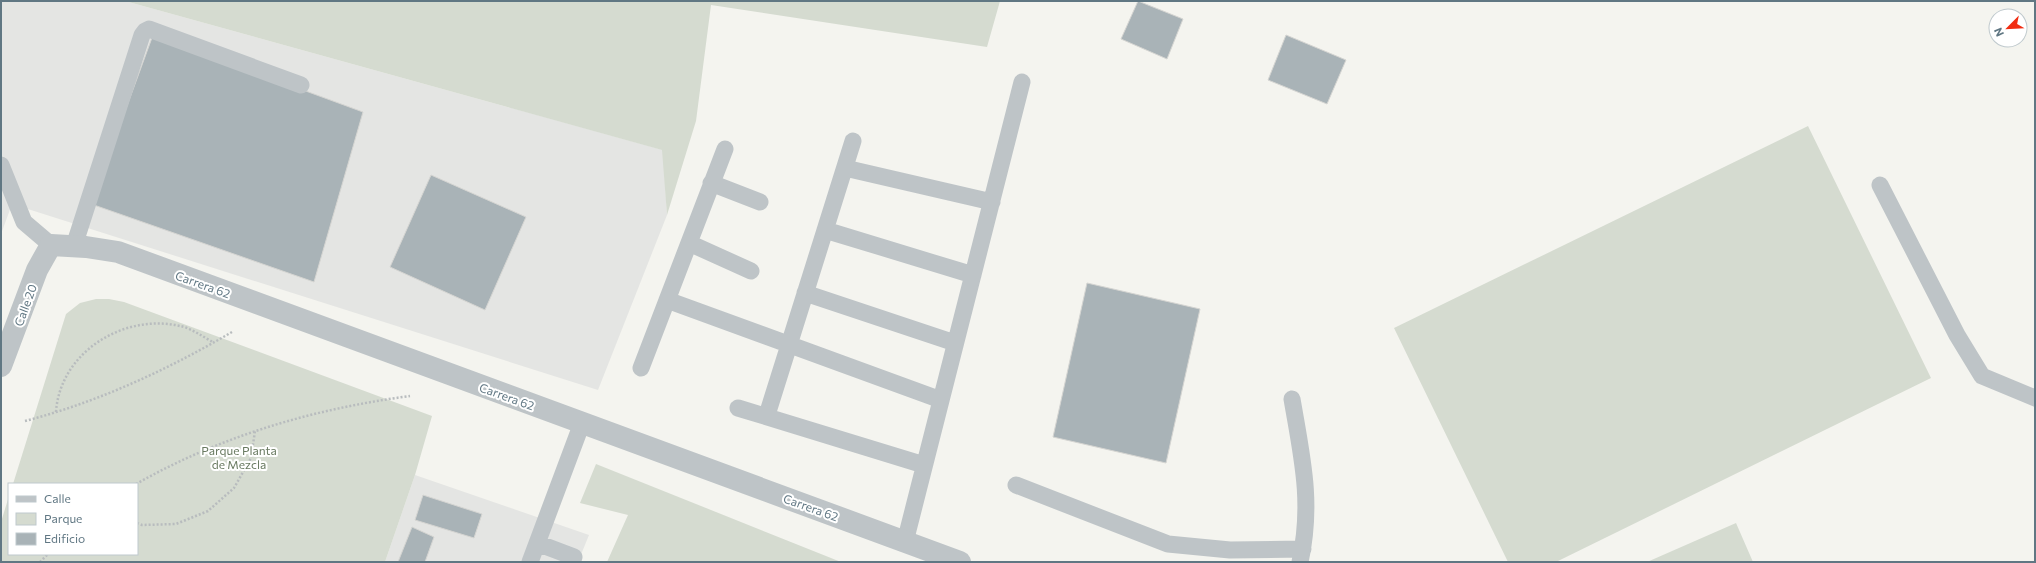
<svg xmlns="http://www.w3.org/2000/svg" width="2036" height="563" viewBox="0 0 2036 563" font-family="Commissioner,sans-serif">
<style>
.built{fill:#e4e5e3}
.green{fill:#d5dbd0}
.building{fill:#a9b3b7;stroke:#d5d5d2}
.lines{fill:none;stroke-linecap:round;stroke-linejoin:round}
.path{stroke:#b8bcbe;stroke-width:2.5;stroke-dasharray:2 2;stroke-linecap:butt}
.lane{stroke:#bec4c7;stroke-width:17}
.street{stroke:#bec4c7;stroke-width:22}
.labels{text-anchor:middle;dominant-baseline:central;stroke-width:4;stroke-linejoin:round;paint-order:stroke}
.street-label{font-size:12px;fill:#607783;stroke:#fff}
.park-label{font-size:12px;fill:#687960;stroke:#fff}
</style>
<rect width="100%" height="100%" fill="#f4f4ef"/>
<!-- built -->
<path class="built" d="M1,1H125L663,150L667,215L598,390L12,204L1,234Z
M415,475L589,535L578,562H385Z"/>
<!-- green -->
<path class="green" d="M125,1H1000L987,47L711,5L696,121L667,215L662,150Z
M1808,126L1931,378L1556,562H1508L1394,328Z
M96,299H109L124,302L432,416L415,475L385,562H1V522L9,496V554H137V484H13L66,314L80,303Z
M596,464L841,562H607L628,515L580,503Z
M1736,523L1753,562H1647Z"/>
<!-- building -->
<path class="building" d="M1138,1L1183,19L1167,59L1121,39Z
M153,35L363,112L314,282L91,204Z
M1286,35L1346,60L1327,104L1268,80Z
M431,175L526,217L485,310L390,267Z
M1087,283L1200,309L1166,463L1053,437Z
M423,495L482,514L474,538L415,520Z
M412,527L434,537L425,562H398Z"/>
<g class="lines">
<!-- path -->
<path class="path" d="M56,412C60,352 124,313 180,326C191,328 203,337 213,342
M25,421C98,402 167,370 232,332
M136,484C221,436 313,409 410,396
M137,523L142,525L176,524L208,511L234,488L251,458L255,431
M40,562L48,554"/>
<!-- lane -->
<path class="lane" d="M1,165L24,222L51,245
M845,168L992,202
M711,183L760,202
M1880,185L1957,335L1982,376L2035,398
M825,230L973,275
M689,243L751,271
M74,246L142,35L145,31L149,29L301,85
M805,293L955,343
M667,300L941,400
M641,368L725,149
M1292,399C1302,457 1313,503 1300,562
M738,408L924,465
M767,415L853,141
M1016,485L1168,544L1230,550L1303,549
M905,542L1022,82
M537,543L574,557L572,562
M530,562L582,423"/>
<!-- street -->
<path class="street" d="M1,366L37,270L51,245L86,247L118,252L960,562"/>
</g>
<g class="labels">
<!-- street labels -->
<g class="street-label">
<text transform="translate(203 284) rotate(20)">Carrera 62</text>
<text transform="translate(25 305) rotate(-70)">Calle 20</text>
<text transform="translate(507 396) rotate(20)">Carrera 62</text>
<text transform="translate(811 507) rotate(20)">Carrera 62</text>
</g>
<!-- park labels -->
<g class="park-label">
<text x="239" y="450">Parque Planta<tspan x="239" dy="14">de Mezcla</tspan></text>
</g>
</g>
<!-- border -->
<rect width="2036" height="563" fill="none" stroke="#607783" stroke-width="4"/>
<!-- legend -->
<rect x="8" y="483" width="130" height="72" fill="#ffffff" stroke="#bfc9cd"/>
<rect x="16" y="496" width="20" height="6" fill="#bec4c7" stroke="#bfc9cd"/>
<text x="44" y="503" font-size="12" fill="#607783">Calle</text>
<rect x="16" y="513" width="20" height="12" fill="#d5dbd0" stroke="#bfc9cd"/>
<text x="44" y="523" font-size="12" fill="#607783">Parque</text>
<rect x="16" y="533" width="20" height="12" fill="#a9b3b7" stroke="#bfc9cd"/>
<text x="44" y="543" font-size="12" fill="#607783">Edificio</text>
<!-- north arrow -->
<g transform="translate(2008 28) rotate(246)"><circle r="19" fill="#ffffff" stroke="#bfc9cd"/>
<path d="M0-3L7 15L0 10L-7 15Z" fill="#f12d12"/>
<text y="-6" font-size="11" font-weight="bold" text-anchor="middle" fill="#607783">N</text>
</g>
</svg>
